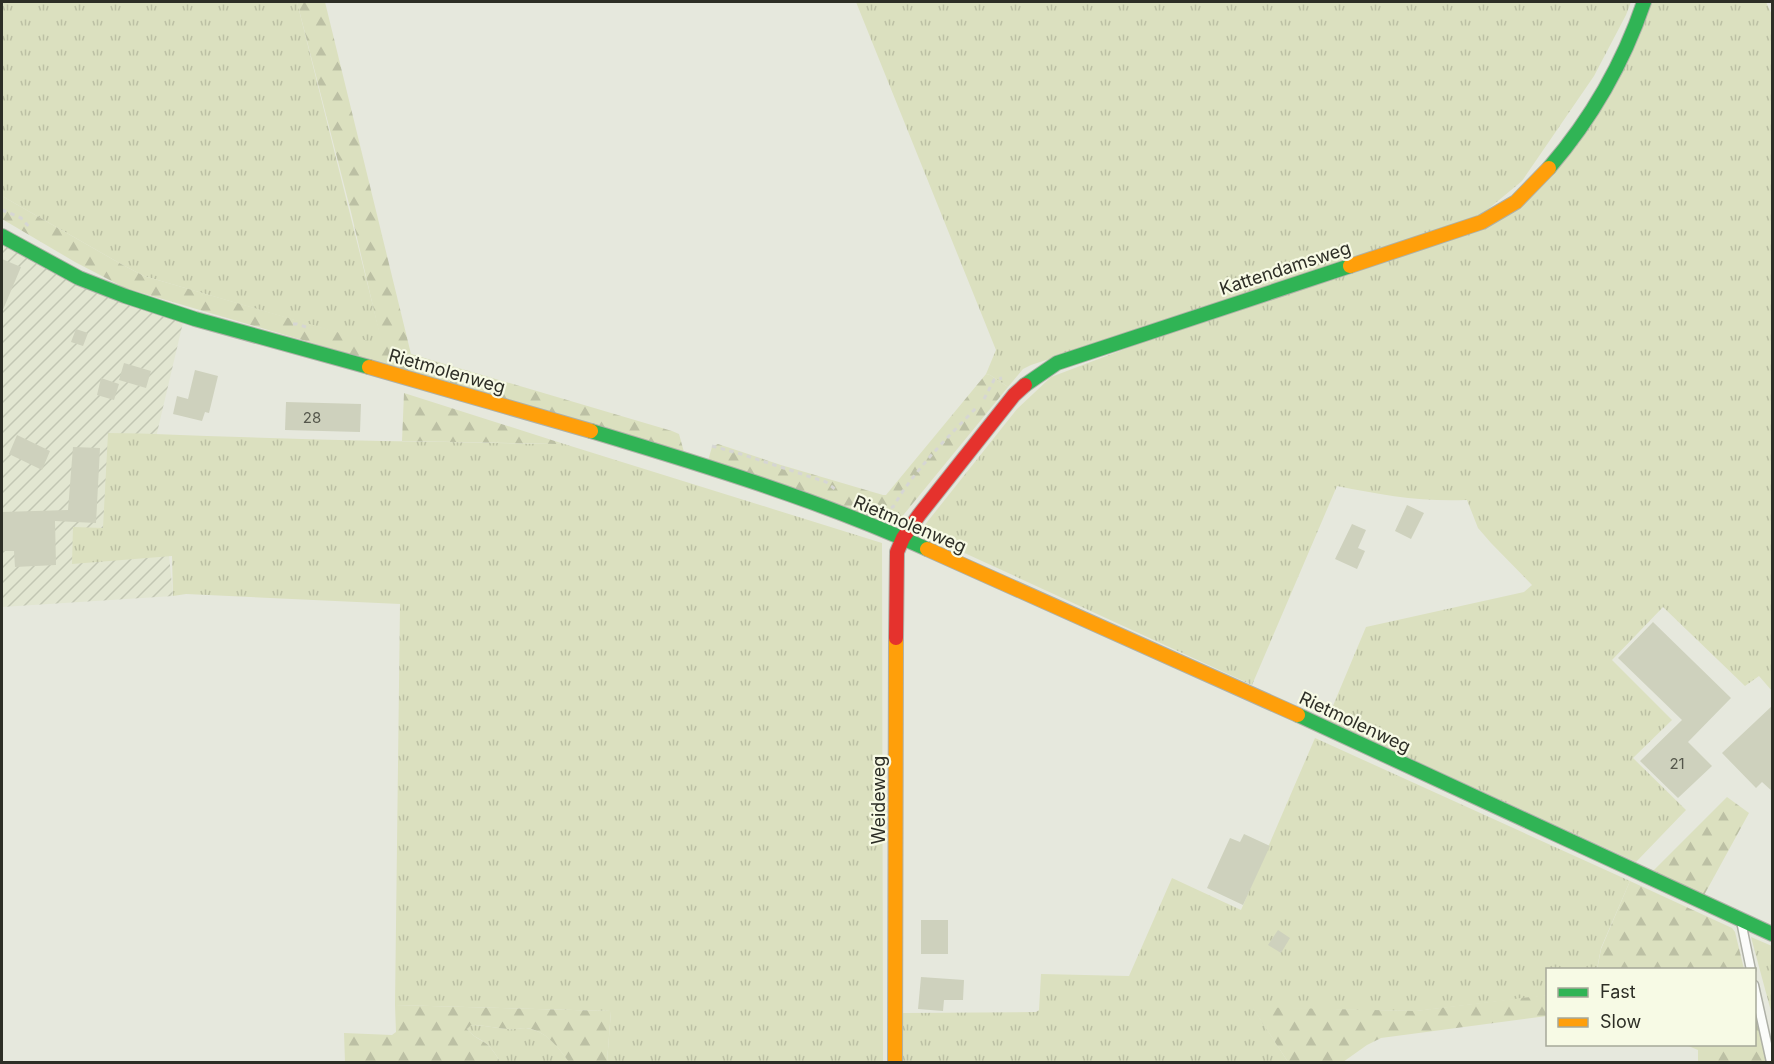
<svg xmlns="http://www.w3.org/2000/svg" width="1774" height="1064" viewBox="0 0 1774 1064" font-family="Inter,sans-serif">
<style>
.industrial{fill:url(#industrial-furrows)}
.grass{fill:url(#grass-tufts)}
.forest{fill:url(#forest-firs)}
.building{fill:#ced1bd}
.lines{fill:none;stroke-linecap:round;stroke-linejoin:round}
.lane-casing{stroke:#aeb0a7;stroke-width:11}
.fast-casing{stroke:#aeb0a7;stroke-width:16}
.slow-casing{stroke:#aeb0a7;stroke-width:16}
.jam-casing{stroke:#aeb0a7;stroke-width:16}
.path{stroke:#d6d6d3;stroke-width:3;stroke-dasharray:4.5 4.5;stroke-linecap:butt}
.lane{stroke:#fbfcfa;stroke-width:8}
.fast{stroke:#30b455;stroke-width:14}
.slow{stroke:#ff9f0a;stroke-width:14}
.jam{stroke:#e5322d;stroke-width:14}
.labels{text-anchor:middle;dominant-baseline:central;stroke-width:4.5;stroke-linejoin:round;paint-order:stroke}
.number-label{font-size:15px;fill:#55574c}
.street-label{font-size:18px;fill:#2d2e26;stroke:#f7fae5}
</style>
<defs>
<pattern id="industrial-furrows" width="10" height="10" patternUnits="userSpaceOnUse" patternTransform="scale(1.5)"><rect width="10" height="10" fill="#e2e6d1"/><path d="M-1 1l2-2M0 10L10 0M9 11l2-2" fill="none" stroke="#c2c6b3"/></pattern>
<pattern id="grass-tufts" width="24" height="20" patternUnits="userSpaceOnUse" patternTransform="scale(1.5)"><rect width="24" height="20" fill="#dbe0bf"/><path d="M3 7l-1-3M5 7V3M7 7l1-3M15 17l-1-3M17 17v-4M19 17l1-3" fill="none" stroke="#bcc0a4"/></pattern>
<pattern id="forest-firs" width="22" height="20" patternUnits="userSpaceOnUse" patternTransform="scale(1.5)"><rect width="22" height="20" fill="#dbe0bf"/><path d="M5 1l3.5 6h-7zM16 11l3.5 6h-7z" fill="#bcc0a4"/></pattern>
</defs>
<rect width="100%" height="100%" fill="#e6e8dd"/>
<!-- industrial -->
<path class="industrial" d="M2,242L185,314L157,433L173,596L2,607Z"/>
<!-- grass -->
<path class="grass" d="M2,2H297L383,346L144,276L121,264L2,196Z
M856,2H1631L1626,15L1594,76L1522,181L1475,220L1031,365L1023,369L1008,387L990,375L986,374L996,350Z
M1649,2H1766L1772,15V691L1759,676L1745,686L1663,607L1612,660L1672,720L1633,758L1686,810L1636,862L1327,720L1366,627L1524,592L1532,585L1491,543L1478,528L1467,500C1421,502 1382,495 1337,486L1252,685L923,534L920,531L1017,409L1051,377L1534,194Z
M108,433C152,433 196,436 240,437C345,441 450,442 556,444L561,443L882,543L883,1062H607L611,1011L395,1005L400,604L186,594L173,596L172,556L72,564L73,527L103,528Z
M1315,738L1630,881L1601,948L1597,969L1548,970L1547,995L1543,996L1416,1011L1253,1008L1288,1062H903V1013L1036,1012L1039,1010L1041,974L1129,976L1172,878L1241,910Z
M1751,937L1772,946V1015Z
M470,1025C484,1025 495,1028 508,1029C514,1030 520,1028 526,1028C547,1031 558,1047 569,1062H500C497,1056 493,1050 488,1045C480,1038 474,1038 467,1029Z"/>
<!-- forest -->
<path class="forest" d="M297,2H325L411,354L672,431L679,434L684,452L125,288L75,262L2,219V196L121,264L144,276L382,345L351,212Z
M986,374L990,375L1008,387L896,524L707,464L712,447L718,444L781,465L883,495H886Z
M404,393L561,443L556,444L402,441Z
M1727,797L1749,813L1703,897L1651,873Z
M1630,881L1732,928L1735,932L1744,969L1597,970L1601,949Z
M1547,995V1016L1381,1038L1367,1045L1343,1062H1288L1252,1007L1415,1011Z
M395,1005L611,1011L607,1062H569C558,1047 546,1031 527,1028C520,1028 514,1030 508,1029C495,1028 484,1025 471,1025L467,1029C474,1038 481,1039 488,1045C493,1050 497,1056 500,1062H345L344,1033L392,1035L396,1032Z
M1755,1015L1767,1062H1698V1050L1686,1045L1754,1044Z"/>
<!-- building -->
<path class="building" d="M2,259L21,267L2,312Z
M76,329L88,333L83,346L71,342Z
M124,363L151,371L146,388L119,380Z
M195,370L218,376L209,413L205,412L202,421L173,414L177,396L188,399Z
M101,378L119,384L114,400L97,395Z
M286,402L361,404L360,432L285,430Z
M17,435L50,451L42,470L9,454Z
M73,447L100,448L96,523L55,521L56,565L15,567L14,551H2V512L68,510Z
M1407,505L1424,513L1411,539L1395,531Z
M1352,524L1366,530L1358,548L1365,551L1357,569L1335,559Z
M1653,622L1731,698L1688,742L1712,766L1678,798L1640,761L1682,720L1618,658Z
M1773,705V792L1762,782L1756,788L1722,753Z
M1244,834L1270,846L1243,905L1207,888L1230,838L1240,842Z
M921,920H948V954H921Z
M1278,930L1290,938L1281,953L1268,945Z
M921,977L964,980L963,1000H944L943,1011L918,1009Z"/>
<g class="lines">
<!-- lane casing -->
<g class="lane-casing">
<path id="lane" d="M1742,926L1751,970
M1754,985L1771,1062"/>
</g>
<!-- fast casing -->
<g class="fast-casing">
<path id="fast" d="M1549,168C1592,118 1623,64 1644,2
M2,236L79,278L125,296L195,319L369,367
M1025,385L1057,363L1350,266
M591,431C704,465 819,500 927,549
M1298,715L1772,934"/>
</g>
<!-- slow casing -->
<g class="slow-casing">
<path id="slow" d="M1350,266L1482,222L1516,202L1549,168
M369,367L591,431
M927,549L1298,715
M895,1062L896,638"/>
</g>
<!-- jam casing -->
<g class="jam-casing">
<path id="jam" d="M896,638L897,552L903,538L919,515L1014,395L1025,385"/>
</g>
<!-- path -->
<path class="path" d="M2,210L21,218L30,228
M293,324H297L309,328
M406,356L445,367
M984,399L994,380L1002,378
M712,446L741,454L826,482L835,489
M882,509L893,507C915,469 948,437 978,406"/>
<!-- lane -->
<use href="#lane" class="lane"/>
<!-- fast -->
<use href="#fast" class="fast"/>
<!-- slow -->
<use href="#slow" class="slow"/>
<!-- jam -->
<use href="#jam" class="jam"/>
</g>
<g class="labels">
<!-- number labels -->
<g class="number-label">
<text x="312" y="417">28</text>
<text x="1677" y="763">21</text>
</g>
<!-- street labels -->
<g class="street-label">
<text transform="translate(1285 268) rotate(-18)">Kattendamsweg</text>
<text transform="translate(447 371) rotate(16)">Rietmolenweg</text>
<text transform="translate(910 524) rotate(23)">Rietmolenweg</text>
<text transform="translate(1355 722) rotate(25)">Rietmolenweg</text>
<text transform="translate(878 800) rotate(-90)">Weideweg</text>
</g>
</g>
<!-- border -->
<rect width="1774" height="1064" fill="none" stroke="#2d2e26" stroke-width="6"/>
<!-- legend -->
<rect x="1546" y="968" width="210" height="78" fill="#f7fae5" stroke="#a6a899" stroke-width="1.5"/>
<rect x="1558" y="988" width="30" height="9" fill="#30b455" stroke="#a6a899" stroke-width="1.5"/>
<text x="1600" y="998" font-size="18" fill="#2d2e26">Fast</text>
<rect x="1558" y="1018" width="30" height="9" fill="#ff9f0a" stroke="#a6a899" stroke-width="1.5"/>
<text x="1600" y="1028" font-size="18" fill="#2d2e26">Slow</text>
</svg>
